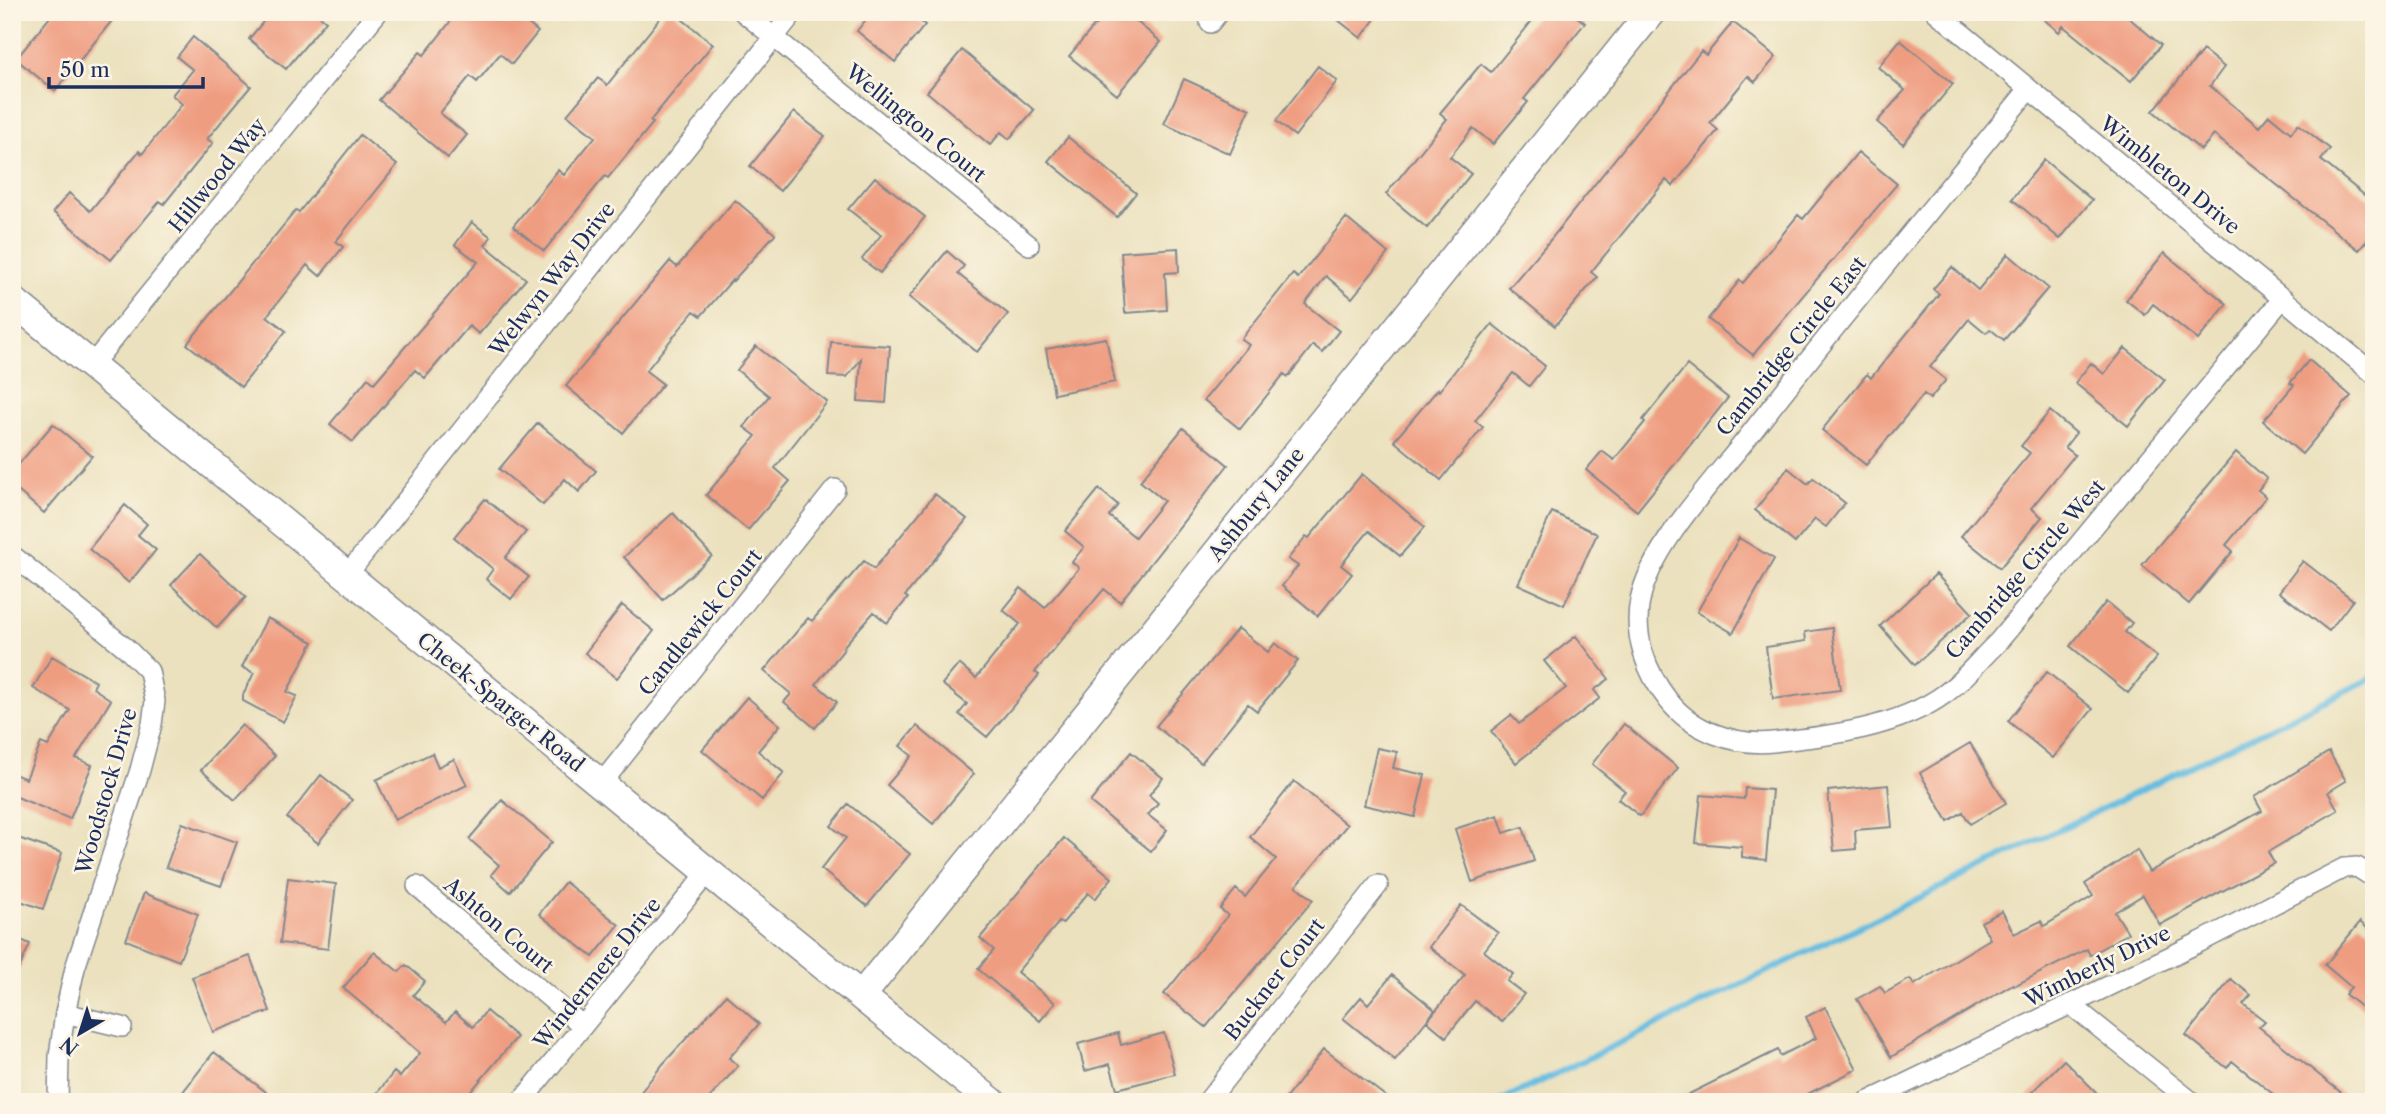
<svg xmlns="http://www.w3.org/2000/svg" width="2386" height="1114" viewBox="0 0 2386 1114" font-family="'Libre Caslon Text',serif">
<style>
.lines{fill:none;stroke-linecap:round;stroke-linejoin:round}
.stream{stroke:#64bce1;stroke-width:6}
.building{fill:#ef9d81}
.street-casing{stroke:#83888e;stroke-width:22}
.secondary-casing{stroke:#83888e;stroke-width:31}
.street{stroke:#fff;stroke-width:19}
.secondary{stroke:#fff;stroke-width:28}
.labels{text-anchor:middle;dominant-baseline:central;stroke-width:5;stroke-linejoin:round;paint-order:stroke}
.street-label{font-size:21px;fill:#1b2f5e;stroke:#fcf5e5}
</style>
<rect width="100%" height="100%" fill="#fcf5e5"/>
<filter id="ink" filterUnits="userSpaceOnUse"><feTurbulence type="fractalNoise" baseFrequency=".0143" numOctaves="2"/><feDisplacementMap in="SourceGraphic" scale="14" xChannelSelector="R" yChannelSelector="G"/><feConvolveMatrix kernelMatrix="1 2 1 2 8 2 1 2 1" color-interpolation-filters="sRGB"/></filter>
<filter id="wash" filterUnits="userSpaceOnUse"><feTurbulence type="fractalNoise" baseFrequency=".00686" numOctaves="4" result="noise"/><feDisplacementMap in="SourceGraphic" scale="28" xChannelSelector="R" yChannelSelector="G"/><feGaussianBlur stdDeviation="1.57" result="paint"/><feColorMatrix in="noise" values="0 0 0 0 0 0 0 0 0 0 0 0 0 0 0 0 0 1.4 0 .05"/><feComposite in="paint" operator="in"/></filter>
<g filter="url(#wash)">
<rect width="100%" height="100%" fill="#ebe1be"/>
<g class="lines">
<!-- stream -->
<path class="stream" d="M1498,1102L2374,677"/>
</g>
<g id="blocks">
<!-- building -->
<path class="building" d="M54,12H119L55,91L16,59Z
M271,12H315L326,21L286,69L249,39Z
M458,12H514L538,32L512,64L500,54L477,82L470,76L440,113L467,135L448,158L379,100L420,52L424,55Z
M665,12H673L713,44L650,121L653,123L608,178L605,176L544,251L513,226L558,170L564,175L595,137L567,115L598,78L607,85Z
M872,12H909L925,25L895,62L857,31Z
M1106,12H1125L1161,42L1117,95L1069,56Z
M1328,12H1380L1361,38Z
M1539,12H1571L1585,23L1524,99L1528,102L1493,144L1473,128L1450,157L1471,174L1427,228L1386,194L1447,119L1440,113L1481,64L1491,72Z
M2035,12H2122L2161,45L2131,81L2063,26L2059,32Z
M1733,22L1776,57L1755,82L1748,76L1710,123L1718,130L1673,186L1666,180L1591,272L1597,277L1555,326L1509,288L1551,239L1701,51L1706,55Z
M193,37L251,86L207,139L213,143L164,204L160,201L111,260L53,212L69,193L90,211L139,151L142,154L182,104L172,95L193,70L177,57Z
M1900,40L1953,84L1903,144L1877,122L1905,90L1878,67Z
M962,50L1034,110L1009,139L1001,132L990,145L927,92Z
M2203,50L2224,67L2210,86L2259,127L2269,115L2291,133L2298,124L2330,149L2321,160L2374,203V232L2359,250L2214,135L2201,150L2153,111Z
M1318,66L1337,81L1295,136L1276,121Z
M1184,79L1250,109L1230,154L1164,124Z
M794,112L825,136L780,191L750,166Z
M360,135L397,165L336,241L343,247L320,276L307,265L267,316L286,331L241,387L187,344L296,210L299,212Z
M1068,137L1136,193L1117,217L1048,161Z
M1858,152L1897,184L1753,355L1708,319L1740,280L1743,283L1798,215L1803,219Z
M2044,160L2092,200L2060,239L2012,199Z
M875,177L925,217L880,273L862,259L881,235L848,209Z
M735,200L775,234L733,281L732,280L701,316L694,311L646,371L663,384L623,433L566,386L670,261L677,267Z
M1346,218L1388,253L1352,298L1326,276L1305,304L1339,331L1322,352L1313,345L1288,377L1284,374L1240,429L1204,400L1249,345L1241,339L1293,274L1298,278Z
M472,222L491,237L485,245L526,279L479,334L469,326L425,378L415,370L353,442L330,424L368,378L374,383L478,262L455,245Z
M1178,248L1179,272L1165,273L1167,310L1125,313L1121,252Z
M947,251L964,266L958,274L1008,314L977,352L909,297Z
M2164,253L2227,304L2198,340L2153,304L2145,315L2126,300Z
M2008,254L2048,288L2004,340L1990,329L1986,333L1969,319L1930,367L1946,380L1930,399L1924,394L1866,465L1822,430L1867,374L1871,378L1939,294L1933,289L1952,267L1978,290Z
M1492,324L1545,366L1529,386L1513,373L1475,421L1483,427L1441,480L1394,441L1438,389L1439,391Z
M1106,338L1115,382L1054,394L1046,349Z
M831,342L890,346L886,403L858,401L861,359L847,377L828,376Z
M756,346L827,402L775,468L790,481L748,530L706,495L756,436L744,427L769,396L737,370Z
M2125,348L2165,380L2128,426L2075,383L2091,363L2104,374Z
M2309,360L2351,396L2302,454L2263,421L2294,385L2290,383Z
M1687,365L1728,398L1637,511L1586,470L1602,451L1614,460L1645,422L1643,420Z
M2050,411L2076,433L2065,447L2075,455L2031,508L2042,517L2000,568L1961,536L2030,453L2021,446Z
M538,423L596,471L579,492L565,479L543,505L499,469Z
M53,424L92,456L44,513L12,486V472Z
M1183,428L1228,465L1120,602L1104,589L1035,672L1039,675L987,737L959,714L967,704L942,684L959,664L976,678L1020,624L1003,610L1021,588L1045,608L1079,568L1072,562L1084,547L1065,531L1099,489L1118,505L1109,516L1135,537L1164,501L1140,481Z
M2236,452L2267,479L2258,490L2266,497L2226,545L2233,551L2189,604L2142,565Z
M1788,468L1808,484L1813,478L1845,503L1826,527L1815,519L1795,543L1755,510Z
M1362,474L1425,527L1400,556L1369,531L1341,565L1352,574L1318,616L1282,586L1298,566L1288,559L1306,536L1309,538Z
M935,494L967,519L905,596L908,598L887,623L874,612L843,647L845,648L816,684L837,702L815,728L784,702L791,694L764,671L808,618L812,621L864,561L874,569Z
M485,499L526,532L505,558L529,577L511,599L486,579L493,569L454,537Z
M125,505L147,524L138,535L156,550L129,583L89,549Z
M1552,512L1597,534L1564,605L1518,584Z
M673,513L712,556L663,600L624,557Z
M1739,538L1774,559L1733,633L1697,612Z
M200,554L246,597L217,628L171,585Z
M2303,561L2353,600L2329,631L2279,592Z
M1936,574L1972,613L1915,665L1880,626Z
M2106,602L2132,623L2125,632L2157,657L2128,693L2070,646Z
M622,605L654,631L617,678L585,653Z
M267,618L313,642L287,692L297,696L283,722L243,701V695L254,673L242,667Z
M1238,628L1268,652L1275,643L1298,661L1257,711L1248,704L1201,763L1156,726Z
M1832,628L1840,690L1773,699L1766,647L1806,641L1805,632Z
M1576,636L1609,679L1594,690L1600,698L1516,763L1491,731L1511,715L1519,724L1566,688L1544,661Z
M52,656L96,682L93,688L111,700L76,758L92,765L70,819L12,795V773L26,779L41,743L48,746L70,710L33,688Z
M2047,672L2093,709L2053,758L2008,721Z
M747,697L780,725L758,751L784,773L762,800L702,750Z
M1624,724L1678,768L1640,816L1618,799L1625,791L1592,764Z
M242,725L275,756L235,800L201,770Z
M917,726L974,774L933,824L887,785L912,756L900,746Z
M1970,743L2006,803L1970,824L1963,812L1948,821L1920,773Z
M1377,748L1397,752L1393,768L1425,775L1415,817L1364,805Z
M1131,752L1163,778L1149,795L1158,803L1148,815L1167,830L1151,851L1090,802Z
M2329,752L2346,781L2328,792L2338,810L2268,852L2274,863L2160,925L2143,895L2115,912L2128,933L2090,955L2087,949L2014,986L2013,984L1891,1057L1857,999L1880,986L1885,993L1910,979L1914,985L1990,939L1981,922L2002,911L2014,934L2041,921L2044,926L2093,896L2085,884L2137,850L2149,872L2262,811L2254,797Z
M432,753L438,767L454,759L467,785L395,820L376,780Z
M321,775L352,800L318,843L287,818Z
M1294,781L1347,825L1296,886L1313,900L1206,1027L1164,994L1228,915L1220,909L1236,889L1245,897L1276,859L1250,837Z
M1888,785L1892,827L1855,830L1856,849L1834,851L1828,791Z
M1745,788L1772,790L1766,860L1742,857V847L1696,843L1701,795L1744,799Z
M502,800L552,842L510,892L491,875L499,865L469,839Z
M848,804L910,854L867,906L821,869L846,838L831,826Z
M1498,815L1504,833L1523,827L1534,861L1472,882L1455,829Z
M182,823L237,842L221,886L166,867Z
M12,836L62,853L43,909L12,898Z
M1064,838L1112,878L1095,899L1088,893L1062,924L1059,922L1017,972L1055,1003L1040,1021L978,969L994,950L980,938Z
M288,878L336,884L328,949L280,943Z
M565,882L619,925L593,957L539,914Z
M144,893L198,914L179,961L126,940Z
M1461,905L1498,933L1484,951L1513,974L1507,981L1524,994L1502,1022L1475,1001L1446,1037L1427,1021L1465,975L1429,947Z
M2360,922L2374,934V1003L2367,1012L2345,994L2351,987L2325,965Z
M12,936L30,944L12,984Z
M374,952L399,972L406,965L425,981L413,995L446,1022L455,1012L473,1027L486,1011L517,1037L462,1102H370L394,1072L400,1077L420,1053L343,988Z
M250,956L270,1011L213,1032L192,977Z
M1392,975L1435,1010L1395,1060L1343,1018L1361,997L1368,1004Z
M2231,979L2251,995L2243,1004L2265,1021L2259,1027L2353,1102H2267L2273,1094L2232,1061L2227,1068L2186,1035Z
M726,995L759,1024L729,1058L738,1066L706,1102H633L663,1064Z
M1825,1007L1857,1069L1792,1102H1673L1778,1050L1780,1056L1816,1038L1806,1017Z
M1118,1033L1121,1045L1164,1033L1175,1074L1117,1089L1110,1064L1085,1071L1078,1044Z
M1324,1049L1393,1102H1283Z
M214,1052L266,1092L258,1102H175Z
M2064,1060L2106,1102H2022Z"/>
</g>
</g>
<g filter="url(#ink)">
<use href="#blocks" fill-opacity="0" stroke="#83888e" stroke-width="2"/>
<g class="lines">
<!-- street casing -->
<g class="street-casing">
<path id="street" d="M743,12L1029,245
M1936,12L2374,374
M1210,23L1219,12
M2029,89C1935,204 1840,319 1748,437C1714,480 1651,546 1640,600C1633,636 1646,672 1668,700C1692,731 1735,746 1773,742C1829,736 1899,728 1946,693C1965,679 1981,658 1998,642L2283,298
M91,366L378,12
M12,555L126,648L149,671L155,701L152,724L140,770L75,968L65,1013L59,1056L58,1102
M347,575L794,12
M601,784L835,489
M417,886L583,1026
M2070,1004L2192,1102
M65,1013L122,1027
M521,1102L708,872
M1207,1102L1378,885
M1867,1102L2200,942L2344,868L2357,867L2374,878"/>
</g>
<!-- secondary casing -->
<g class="secondary-casing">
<path id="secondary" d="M12,300L708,872L992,1102
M862,995L1651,12"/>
</g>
<!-- street -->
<use href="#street" class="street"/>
<!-- secondary -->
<use href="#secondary" class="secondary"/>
</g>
</g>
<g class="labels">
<!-- street labels -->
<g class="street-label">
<text transform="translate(916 123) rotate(39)">Wellington Court</text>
<text transform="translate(217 175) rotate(-51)">Hillwood Way</text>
<text transform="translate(2170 175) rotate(39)">Wimbleton Drive</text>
<text transform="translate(552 279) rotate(-52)">Welwyn Way Drive</text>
<text transform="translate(1791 346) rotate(-51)">Cambridge Circle East</text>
<text transform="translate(1256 504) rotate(-51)">Ashbury Lane</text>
<text transform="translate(2025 569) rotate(-49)">Cambridge Circle West</text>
<text transform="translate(700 622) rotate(-51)">Candlewick Court</text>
<text transform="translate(501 702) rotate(39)">Cheek-Sparger Road</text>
<text transform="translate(106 791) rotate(-74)">Woodstock Drive</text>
<text transform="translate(499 925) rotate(40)">Ashton Court</text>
<text transform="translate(2097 966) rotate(-26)">Wimberly Drive</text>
<text transform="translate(597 973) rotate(-51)">Windermere Drive</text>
<text transform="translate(1274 979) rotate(-52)">Buckner Court</text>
</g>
</g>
<!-- margin -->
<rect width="2386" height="1114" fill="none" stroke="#fcf5e5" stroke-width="42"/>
<!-- north arrow -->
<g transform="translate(80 1033) rotate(219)" stroke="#fcf5e5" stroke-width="5" paint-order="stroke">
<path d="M0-5L12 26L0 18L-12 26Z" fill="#1b2f5e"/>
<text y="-10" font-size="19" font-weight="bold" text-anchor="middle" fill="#1b2f5e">N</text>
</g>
<!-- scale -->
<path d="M49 77v10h154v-10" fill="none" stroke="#1b2f5e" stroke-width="3.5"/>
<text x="60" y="77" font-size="21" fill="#1b2f5e" stroke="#fcf5e5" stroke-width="5" paint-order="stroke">50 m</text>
</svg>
